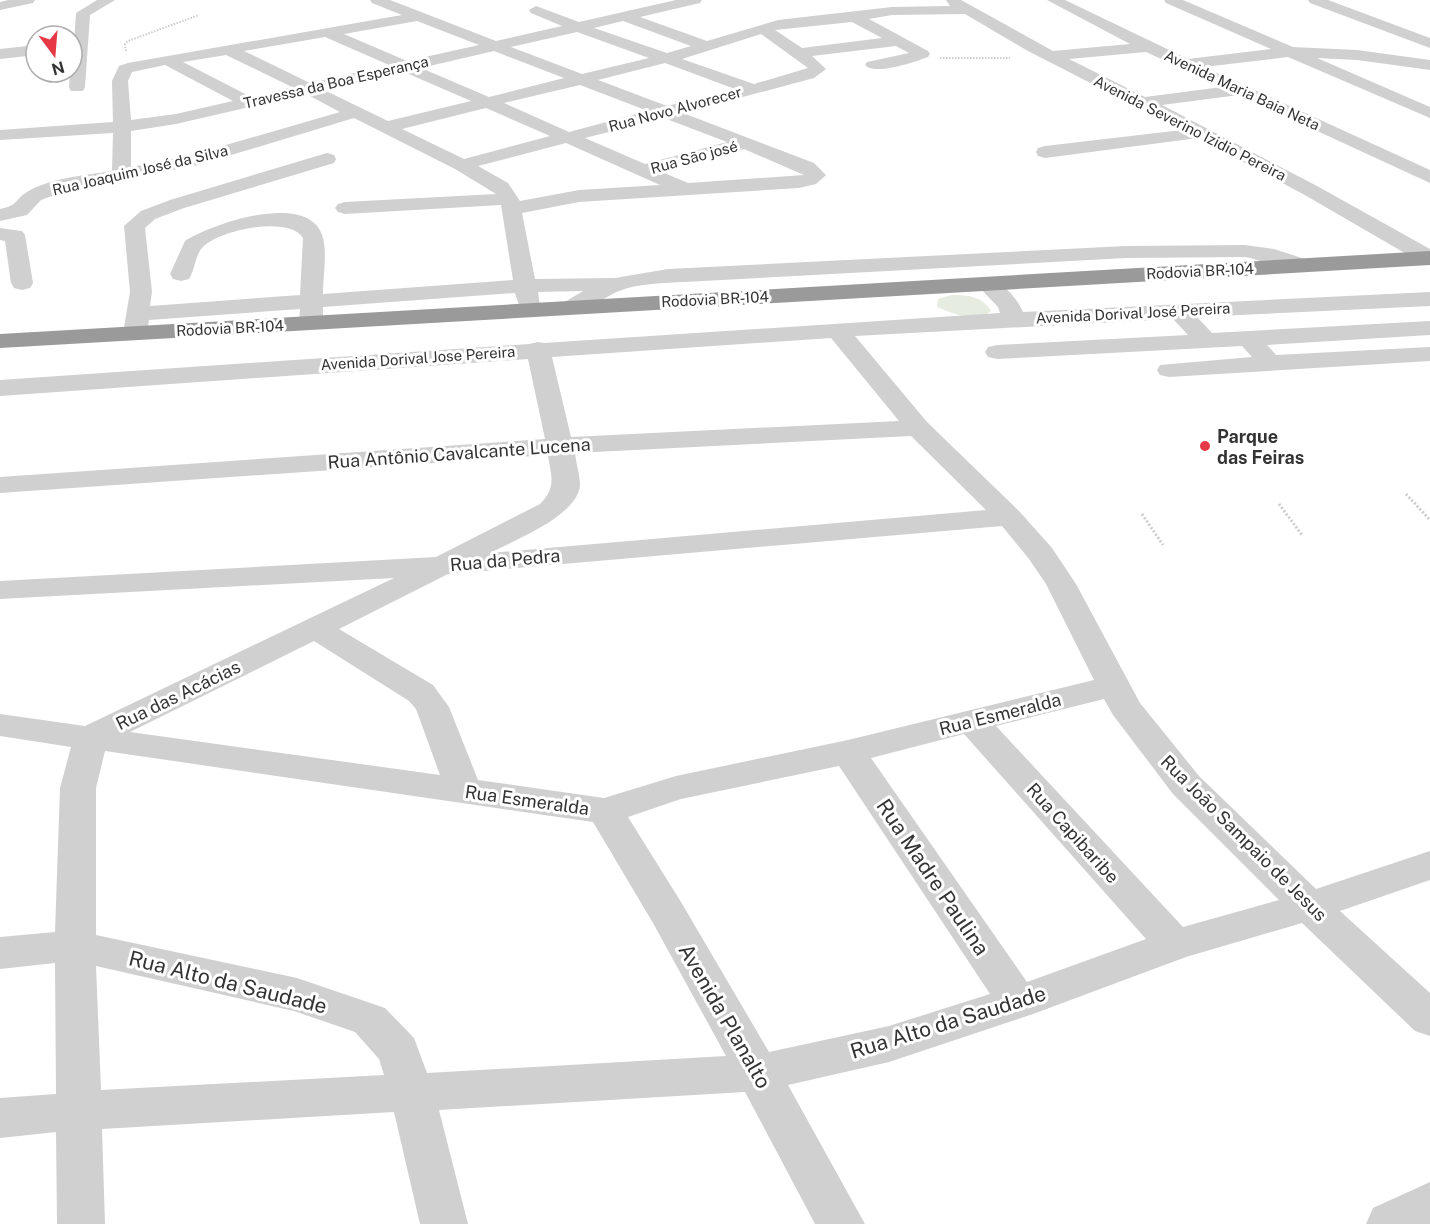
<svg xmlns="http://www.w3.org/2000/svg" width="1430" height="1224" viewBox="0 0 1430 1224" font-family="'Public Sans',sans-serif">
<style>
.green{fill:#e6ecdf}
.lines{fill:none;stroke-linecap:round;stroke-linejoin:round}
.path-far1{stroke:#cdcdcd;stroke-width:2;stroke-dasharray:1.5 1.5;stroke-linecap:butt}
.path{stroke:#cdcdcd;stroke-width:3;stroke-dasharray:2 2;stroke-linecap:butt}
.minor{fill:#d0d0d0;fill-rule:evenodd}
.highway{fill:#9a9a9a;fill-rule:evenodd}
.poi-dot{fill:#e63946;stroke:#fff;stroke-width:2}
.labels{text-anchor:middle;dominant-baseline:central;stroke-width:6;stroke-linejoin:round;paint-order:stroke}
.far-street-label{font-size:15px;fill:#333;stroke:#fff}
.poi-label{font-size:18px;font-weight:bold;fill:#333;stroke:#fff;text-anchor:start}
.street-label{font-size:18px;fill:#333;stroke:#fff}
.near-street-label{font-size:21px;fill:#333;stroke:#fff}
</style>
<rect width="100%" height="100%" fill="#fff"/>
<!-- green -->
<path class="green" d="M952,295C968,295 982,296 991,311C976,323 953,314 937,307L938,299Z"/>
<g class="lines">
<!-- path-far1 -->
<path class="path-far1" d="M126,51L125,44L128,41L199,15
M940,58H1010"/>
<!-- path -->
<path class="path" d="M1406,494L1430,520
M1279,504L1302,535
M1142,514L1163,545"/>
<!-- minor -->
<path class="minor" d="M8,0H35L33,3L0,10V2Z
M97,0H115L90,15L85,87L83,91H71L69,87L70,72H72L76,13Z
M370,0H390L496,41L562,26L531,13L529,10L536,6L579,22L676,0H702L700,3L640,17L707,41L778,20L892,7L950,6L946,0H961L1053,51L1130,44L1047,0H1065L1188,59L1271,49L1166,3L1164,0H1183L1293,47L1357,50L1430,60V70L1357,60L1317,58L1430,107V118L1288,57L1204,67L1430,170V183L1239,95L1162,105L1317,186L1430,249V264L1422,263L1303,194L1198,138L1045,158L1038,156L1036,152L1038,148L1045,146L1182,130L1028,51L965,14L892,15L869,19L928,51L930,54L928,57C914,62 875,76 865,65L867,62L909,53L896,46L812,56L826,69L814,78L683,113L814,163L826,175L816,184L799,188L579,202L522,213L535,279L615,278L668,269L1126,246L1245,245L1274,249L1308,260L1311,265L1308,270C1291,274 1263,260 1245,257L1126,258L685,282C663,283 640,283 619,291C601,298 582,318 563,313L560,308L563,303L583,291L538,292L540,306L537,311L529,313L521,311L515,293L323,307V322L319,327L311,329L303,327L299,322L300,309L149,320L147,333L143,338L135,340L127,338L123,333L130,292L124,226L141,211L170,200L327,153L334,155L336,159L334,163L184,208L155,219L145,228L152,292L150,306L300,295L303,238C289,215 217,230 202,248C195,256 195,270 189,279L181,281L173,279L170,274L185,241C211,224 311,189 323,238C327,252 323,279 323,294L513,280L501,205L345,214L338,212L335,208L338,204L345,202L496,194L455,169L354,118L198,165L66,191L41,200L27,215L0,221V209C19,205 14,200 27,192C49,178 87,175 112,171L113,133L0,140V130L113,122L112,81L119,66L128,63L402,15L372,3ZM417,21L479,45L407,61L344,34ZM623,21L691,46L667,53L594,28ZM852,22L882,38L802,48L775,30ZM577,32L649,58L582,74L511,47ZM761,34L808,68L754,84L682,59ZM325,37L389,65L310,83L244,51ZM494,51L564,78L489,97L421,68ZM1146,52L1222,87L1145,97L1069,59ZM226,55L292,87L251,97L183,62ZM665,63L735,89L667,106L598,80ZM165,65L233,101L176,114L131,120L128,81L132,72ZM404,72L471,101L388,121L324,90ZM580,85L648,111L569,132L504,103ZM306,94L340,112L188,156L131,167V131L176,124ZM486,108L550,136L464,159L402,129ZM664,118L727,142L645,164L585,138ZM566,143L660,185L579,190L520,201L508,183L478,166ZM744,149L804,175L688,183L662,172Z
M1308,0H1328L1430,38V48L1310,3Z
M36,45V55L0,59V49Z
M0,228L22,231L25,235L33,283L30,288L22,290L14,288L11,283L5,241L0,240Z
M987,277C1002,281 1017,298 1023,312L1430,292V306L1197,317L1212,333L1430,321V335L1267,345L1276,355L1430,347V361L1169,377L1160,375L1157,370L1160,365L1252,357L1242,346L997,359L988,357L985,352L988,347L997,345L1188,335L1173,319L855,336L927,422L1019,511L1052,548L1076,584L1140,703L1199,776L1316,889L1430,851V880L1340,911L1430,993V1036L1415,1031L1302,923L1186,957L1033,1014L889,1062L788,1085L865,1224H815L745,1092L439,1110L468,1224H420L394,1112L102,1129L105,1224H57L56,1132L0,1138V1098L56,1094L55,963L0,969V937L55,932L60,788L71,747L0,736V714L85,726L394,578L0,599V581L436,557L540,504C557,487 551,476 548,455L0,493V477L545,439L528,359L0,396V380L529,344L538,342L544,343L1000,313L998,307L976,284L979,279ZM831,338L899,421L571,437L552,357ZM911,436L986,510L490,553C514,540 578,516 580,485C580,475 576,463 575,453ZM1002,526L1029,559L1046,584L1094,680L848,740L676,776L604,798L478,780L449,707L433,685L339,629L448,574ZM314,641L409,701L416,709L440,775L130,732ZM1104,699L1113,715L1173,794L1279,900L1183,927L996,726ZM964,734L1146,939L1027,982L871,758ZM105,751L593,822L653,923L726,1056L427,1073L414,1038L385,1008L297,978L96,935V788ZM839,766L990,994L889,1026L769,1052L681,902L628,817L681,799ZM96,966L294,1011L355,1032L379,1059L384,1075L101,1090Z
M1430,1182V1224H1366L1373,1208Z"/>
<!-- highway -->
<path class="highway" d="M1430,251V265L0,348V334Z"/>
</g>
<!-- markers -->
<circle class="poi-dot" cx="1205" cy="446" r="6"/>
<g class="labels">
<!-- far-street labels -->
<g class="far-street-label">
<text transform="translate(336 82) rotate(-13)">Travessa da Boa Esperança</text>
<text transform="translate(1242 90) rotate(25)">Avenida Maria Baia Neta</text>
<text transform="translate(675 109) rotate(-15)">Rua Novo Alvorecer</text>
<text transform="translate(1190 128) rotate(27)">Avenida Severino Izidio Pereira</text>
<text transform="translate(694 157) rotate(-15)">Rua São josé</text>
<text transform="translate(140 170) rotate(-13)">Rua Joaquim José da Silva</text>
<text transform="translate(1200 271) rotate(-3)">Rodovia BR-104</text>
<text transform="translate(715 299) rotate(-3)">Rodovia BR-104</text>
<text transform="translate(1133 313) rotate(-3)">Avenida Dorival José Pereira</text>
<text transform="translate(230 328) rotate(-3)">Rodovia BR-104</text>
<text transform="translate(418 358) rotate(-4)">Avenida Dorival Jose Pereira</text>
</g>
<!-- poi labels -->
<g class="poi-label">
<text x="1217" y="436">Parque<tspan x="1217" dy="21">das Feiras</tspan></text>
</g>
<!-- street labels -->
<g class="street-label">
<text transform="translate(459 453) rotate(-4)">Rua Antônio Cavalcante Lucena</text>
<text transform="translate(505 560) rotate(-5)">Rua da Pedra</text>
<text transform="translate(178 695) rotate(-26)">Rua das Acácias</text>
<text transform="translate(1000 714) rotate(-14)">Rua Esmeralda</text>
<text transform="translate(527 800) rotate(8)">Rua Esmeralda</text>
<text transform="translate(1073 833) rotate(48)">Rua Capibaribe</text>
<text transform="translate(1244 838) rotate(45)">Rua João Sampaio de Jesus</text>
</g>
<!-- near-street labels -->
<g class="near-street-label">
<text transform="translate(933 877) rotate(56)">Rua Madre Paulina</text>
<text transform="translate(228 982) rotate(14)">Rua Alto da Saudade</text>
<text transform="translate(725 1016) rotate(60)">Avenida Planalto</text>
<text transform="translate(948 1022) rotate(-17)">Rua Alto da Saudade</text>
</g>
</g>
<!-- north arrow -->
<g transform="translate(54 54) rotate(164)"><circle r="28" fill="#ffffff" stroke="#adadad" stroke-width="1.5"/>
<path d="M0-4.5L10 22L0 15L-10 22Z" fill="#e63946"/>
<text y="-9" font-size="16" font-weight="bold" text-anchor="middle" fill="#333333">N</text>
</g>
</svg>
